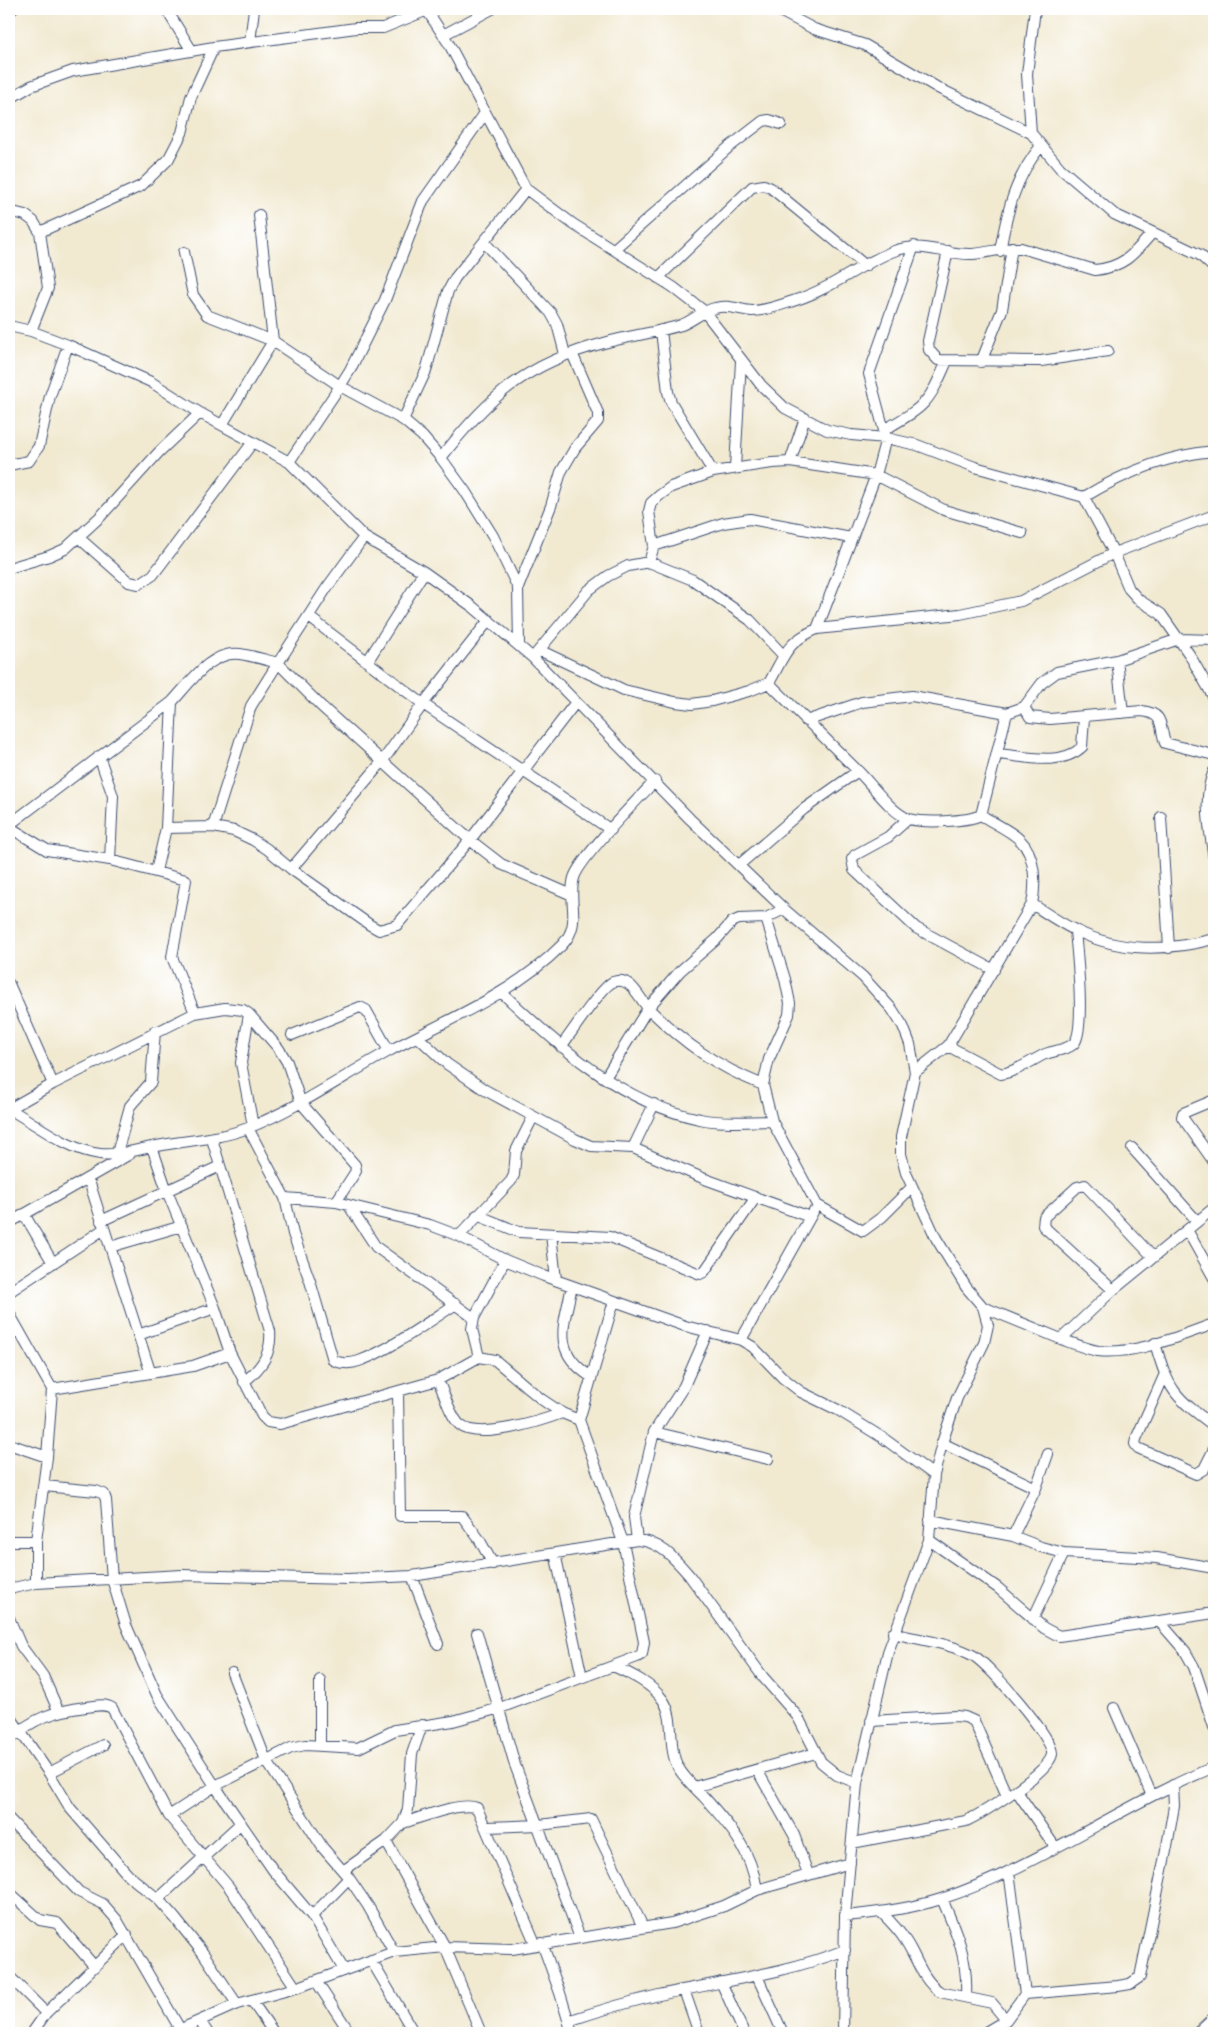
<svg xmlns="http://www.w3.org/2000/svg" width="1223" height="2042" viewBox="0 0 1223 2042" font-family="'Libre Bodoni',serif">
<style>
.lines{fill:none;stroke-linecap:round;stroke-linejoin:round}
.street-casing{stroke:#3b4b6f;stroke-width:12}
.street{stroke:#fff;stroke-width:10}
</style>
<rect width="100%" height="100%" fill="#fff"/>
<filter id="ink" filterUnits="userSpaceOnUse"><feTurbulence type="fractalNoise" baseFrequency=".02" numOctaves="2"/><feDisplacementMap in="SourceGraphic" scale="10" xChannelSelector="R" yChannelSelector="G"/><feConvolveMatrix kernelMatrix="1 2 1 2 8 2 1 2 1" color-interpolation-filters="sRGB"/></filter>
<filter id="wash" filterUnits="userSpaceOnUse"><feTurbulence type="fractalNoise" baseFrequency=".0096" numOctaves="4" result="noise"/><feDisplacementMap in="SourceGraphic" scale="20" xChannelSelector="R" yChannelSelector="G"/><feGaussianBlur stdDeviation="1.12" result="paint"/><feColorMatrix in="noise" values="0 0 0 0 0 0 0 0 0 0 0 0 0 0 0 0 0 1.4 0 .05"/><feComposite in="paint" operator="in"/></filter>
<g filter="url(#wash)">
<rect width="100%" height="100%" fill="#f1e9d0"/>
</g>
<g filter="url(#ink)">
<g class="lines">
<!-- street casing -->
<g class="street-casing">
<path id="street" d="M166,9L192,51
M426,9L449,44L526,189L573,224L673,287L704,311L761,385L785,408L827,430L851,435L886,438L917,445L975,467L1084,497L1114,553L1129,589L1139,600L1161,614L1189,654L1214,698
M776,9L814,29L865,45L938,88L1031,133L1060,168L1114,214L1200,255L1214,268
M9,10L13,9
M443,35L492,9
M250,42L254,9
M9,99L31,86L73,71L214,47L356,28H383L430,9
M485,113L423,201L385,300L350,370L340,386L403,420L422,436L441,458L465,491L493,536L518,588L519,645
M1031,133L1027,74L1035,9
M9,211L25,215L33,221L40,232L48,288L31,331
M259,215L273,341L340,386L289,462
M40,232L141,186L168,160L182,133L191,97L214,47
M484,242L551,313L557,324L565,354
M614,249L728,148L763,121L769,120L781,124
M948,251L928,341L929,350L938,360L1041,361L1108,351
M1000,251C1007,212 1015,177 1041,146
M184,252L193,295L207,315L273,341L222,425
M658,278L752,187L764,185L771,188L866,266
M9,326L31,331L68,345L151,382L200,413L289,462L364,537L424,572L473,607L533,658L690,819L784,909L863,977L892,1009L903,1026L910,1044L915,1072L901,1137V1154L906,1173L936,1238L966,1287L983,1307L988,1325L984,1343L957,1398L942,1443L934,1475L929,1540L888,1652L857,1783L845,1916L843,2033
M661,330L668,392L671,402L713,472
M981,362L1002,310L1012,247
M403,420L426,371L448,291L455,278L526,189
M884,430C925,406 928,405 947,361
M441,458C489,396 527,363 604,343C628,336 654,333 678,326C691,323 701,311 715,308C728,304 739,310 752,311C766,311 783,304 796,300C833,288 860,264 894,251C919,241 946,255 972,254C988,253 1005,247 1021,248L1095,270C1124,267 1134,254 1152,233
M790,462L805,418
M9,465L29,461L39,446L50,396L68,345
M735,468L741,361
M1084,497C1124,473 1167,455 1214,451
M78,537L129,582L139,584L153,575L253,442
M654,546L723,523L750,519L851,538
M649,562L654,546L649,511L651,503L660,495L671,487L713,472L772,463L790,462L876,475L944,510L1022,533
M9,568L49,556L65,549L101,516L159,452L200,413
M518,588L551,506L561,472L575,448L598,421V413L572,353
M309,617L423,704L611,830
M817,629L876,475L886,438L869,374L914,246
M539,650L624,690L675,702L692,704L712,701L749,691L769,683C785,655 786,642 817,629L960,614L1021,601L1114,553L1214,515
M535,655L589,590L608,576L628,566L649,562L693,580L750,620L782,654
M1117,660L1123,713
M367,662L424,572
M769,683C798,712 827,740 856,769C870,782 891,813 909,819C924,823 966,822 981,815L1007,713
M1024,707L1030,717L1050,719L1142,711C1165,714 1159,725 1165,743L1214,755
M806,721L862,702L912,696L1007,713L1024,707L1042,683L1057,672L1117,660L1179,639L1214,640
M998,754C1023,756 1061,767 1082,747L1084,717
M99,756L113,796L110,860
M1214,771C1202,798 1210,831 1214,859
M1161,817L1169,948
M908,819L888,837L855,855L852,859L854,870L916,928L994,970
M9,825L172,702C189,684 211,650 240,654C253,656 266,660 278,663L326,589L364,537
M9,827L47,850L110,860L186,880L172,957L195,1013
M213,827L251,706L278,663L321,706L470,840L501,864L572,895
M166,828L213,827L234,831L253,840L267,849L291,869L370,925L379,930L397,925L470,840L576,702
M739,865L804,809L858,771
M291,869L382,762L423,704L489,620
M156,871L166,828L172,702
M1032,904C1046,913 1060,923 1075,930C1120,953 1167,951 1214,939
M766,918L785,979L790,1003L789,1015L769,1059L763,1085L772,1121L817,1205L863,1231L882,1217L912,1187
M9,984L53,1084
M501,992C558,1045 620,1103 700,1119C722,1124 749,1121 772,1121
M249,1014L241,1063L253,1126
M292,1035L360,1007L366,1010L389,1051
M418,1037L447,1064L485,1090L575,1139L591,1146L633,1148L705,1179L810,1217
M948,1046L1001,1074C1016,1072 1029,1062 1043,1055C1051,1051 1070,1050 1075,1042C1085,1026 1077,952 1075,931
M561,1047C569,1036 603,985 613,982C631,975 639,999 649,1009C685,1044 716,1066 763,1085
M915,1072L948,1046L1032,904C1036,885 1036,855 1020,840C1010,830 993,823 981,815
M605,1078L648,1008L680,971L717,939L732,922L739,919L766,918L784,909
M1214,1100L1183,1113L1182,1117L1214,1162
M9,1109C37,1124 67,1150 100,1154C118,1156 135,1150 152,1147C185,1140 217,1140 248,1128C298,1108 342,1077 389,1051C447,1020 515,993 562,945C583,923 567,902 574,878C579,859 638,799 655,781
M9,1109L53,1084L195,1013L225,1008L243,1010L249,1014L279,1049L287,1062L301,1103L355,1165L356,1171L336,1202
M248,1128L285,1198L336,1202L430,1225L459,1236L505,1260L544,1276L685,1326L741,1340L753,1347L783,1378L801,1392L838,1410L883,1438L934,1475
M212,1139L270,1331C272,1354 261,1368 244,1382
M152,1147L167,1191L215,1308L230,1353L262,1416L268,1422L280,1424L438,1380L479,1357L495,1360L541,1399L562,1413L579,1420L623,1542L644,1642L642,1654L637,1657L500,1708L453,1721L395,1730L358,1748L305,1745L291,1748L215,1786L169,1816
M633,1148L654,1104
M1132,1148L1197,1221
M117,1153L130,1106L151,1082L155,1031
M88,1178L150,1371
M285,1198L293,1234L310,1281L333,1360C340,1364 351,1364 359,1361C390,1350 428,1322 456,1304
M349,1206L376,1247L474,1318
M24,1214L53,1263
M477,1215L519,1232L610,1237L700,1274L704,1272L756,1197
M101,1221L218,1167
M9,1223L130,1154
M1187,1230L1214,1278
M551,1234L556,1280
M459,1236L511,1181L514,1175L516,1151L533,1117
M110,1247L182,1226
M572,1286C564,1325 551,1351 590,1376
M1113,1290L1043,1226L1044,1217L1077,1187L1085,1185L1153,1257
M9,1292L104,1229
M983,1307L1061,1339L1113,1290L1214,1208
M9,1313L52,1389L47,1457L36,1541V1583
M138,1335L215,1308
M9,1339L17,1327
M1061,1339C1072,1343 1086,1349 1098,1351C1137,1355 1178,1336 1214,1324
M741,1340L813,1212
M1155,1343C1169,1392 1174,1396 1214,1426
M479,1357L472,1329L474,1318L505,1260
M1164,1376L1136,1439L1135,1444L1138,1448L1196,1474L1204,1469L1214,1449
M438,1380C444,1393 450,1416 460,1425C478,1441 541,1421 562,1413
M52,1389L193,1366L230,1353
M398,1392L400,1516H462L479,1539L493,1564
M579,1420L614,1301
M654,1432L768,1459
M942,1443L1036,1488
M9,1444L47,1457
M44,1486L96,1491L104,1494L106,1500L112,1579L126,1625L157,1695L215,1786L273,1870L312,1916L344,1970
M930,1520L1013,1536L1041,1547L1064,1553L1157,1558L1214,1568
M1013,1536L1036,1488L1048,1454
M637,1540L634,1517L654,1432L684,1386L708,1331
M929,1540L998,1588L1044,1628L1059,1636L1214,1613
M9,1541H36
M555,1553L582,1677
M412,1576L438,1644
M9,1589L36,1583L182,1575L348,1579L412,1576L637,1540C660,1541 675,1559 689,1575L763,1677L798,1717L821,1762L837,1775L857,1783
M9,1618L21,1646L43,1676L58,1710
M1033,1619L1064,1553
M1159,1621L1185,1651L1194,1667L1214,1727
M477,1633L515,1765L580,1938
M613,1666C631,1674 652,1684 663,1700C676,1719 667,1747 678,1767C684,1778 694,1787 703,1796C730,1826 751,1849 757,1890
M232,1673L266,1760L323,1848L349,1878L368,1906L394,1952
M1114,1708L1152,1796
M9,1715L49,1773L70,1808L128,1875L158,1899L175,1918L203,1953L237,2004
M871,1721L956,1716L965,1717L974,1721L1007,1796
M9,1740C33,1718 54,1711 86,1707C95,1706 104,1703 112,1708L169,1816L229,1887L296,1988
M320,1746V1680
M757,1770L794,1835L808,1874
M49,1773L103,1745
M694,1787L816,1753
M1016,1790L1055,1847
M9,1819L79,1892L103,1904L117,1920L180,2029
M403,1823C420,1818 461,1801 477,1808L536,1945
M487,1827L539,1825L591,1819L643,1927
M386,1841L445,1947L481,2033
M852,1843L966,1821C983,1813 1051,1771 1052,1754C1054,1738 989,1665 974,1656C951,1643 919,1640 893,1633
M343,1871L386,1841L403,1823L408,1809L412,1754L422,1725
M1009,1871L1025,1994
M9,1892L40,1920L57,1923L95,1967
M158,1899L241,1823
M942,1899C957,1933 968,1958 966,1996
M882,1913C890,1921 899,1930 905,1940C917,1957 921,1979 940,1992L992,2003L1006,2020
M312,1916L349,1878
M845,1916C877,1913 910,1909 941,1899C1038,1867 1121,1805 1214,1767
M542,1943L560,1993L572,2033
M371,1960L414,2033
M9,1976L46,2013
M757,1976L783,2033
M316,1981L350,2033
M721,1982L744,2033
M684,1990L699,2033
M251,2000L274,2033
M200,2021L208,2033
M568,2021C598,2011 628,2002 659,1995C722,1981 784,1974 845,1950
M32,2033L46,2013L127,1935
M172,2033L237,2004L296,1988L394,1952L445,1947L512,1949L672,1923L724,1906L757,1890L850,1863
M984,2033L1006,2020L1025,1994L1118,1986L1130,1984L1140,1977L1167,1846L1174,1806L1173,1785
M1197,2033L1214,2017"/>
</g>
<!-- street -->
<use href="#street" class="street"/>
</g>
</g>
<!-- margin -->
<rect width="1223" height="2042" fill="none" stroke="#fff" stroke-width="30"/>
</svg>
